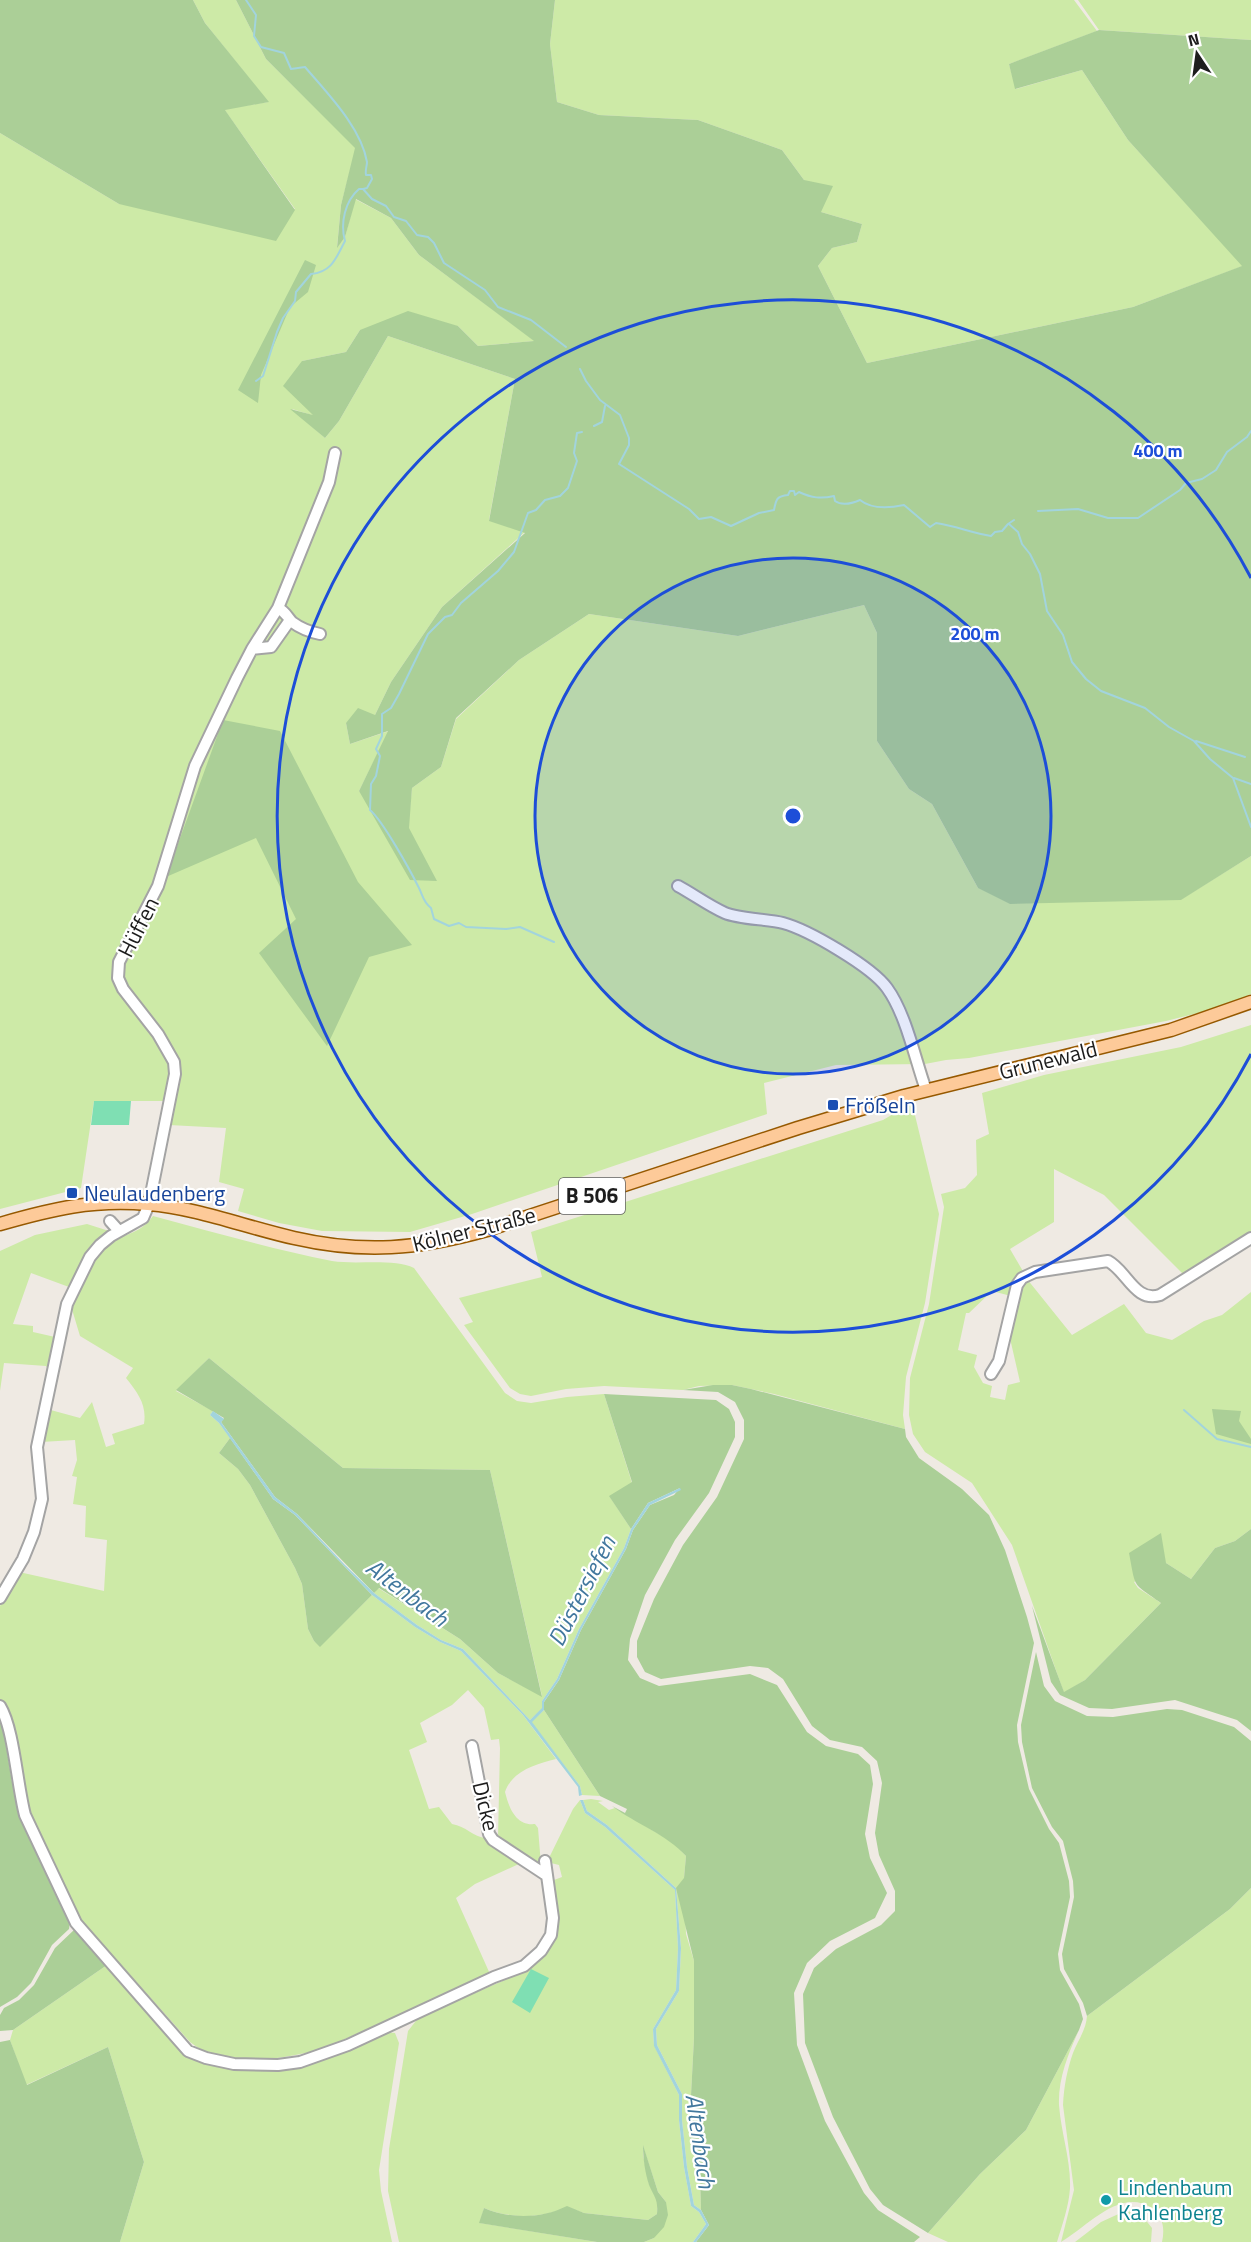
<svg xmlns="http://www.w3.org/2000/svg" width="1251" height="2242" viewBox="0 0 1251 2242" font-family="'Titillium Web',sans-serif">
	<rect width="100%" height="100%" fill="#efeae3"/>
	<!-- grass -->
	<path fill="#cdeaa7" d="M193 0H236L266 59 356 148 341 205 337 247 345 237 355 199 391 218 419 255 535 341 478 346 458 326 360 330 346 352 302 361 315 416 292 409 325 438 339 421 388 336 515 379 489 520 525 532 442 607 391 682 375 715 346 723 350 744 389 731 359 791 436 881 408 828 412 788 441 767 456 719 519 660 589 614 738 636 864 605 877 633V741L909 789 932 804 978 888 1180 900 1251 856V994L1218 1008 1166 1021 969 1058 946 1060 925 1064 836 1065 764 1083 767 1114 472 1214 410 1232 322 1231 279 1223 238 1211 244 1189 219 1182 226 1128 169 1125 170 1071 166 1101H94L81 1188 0 1209V133L119 204 295 209 224 109 268 102 205 23Z
		M555 0H1074L1097 31 1009 64 1016 89 1082 70 1128 140 1243 266 1133 307 867 363 818 266 832 248 857 242 862 224 821 212 804 180 782 150 698 120 599 115 557 102 550 44Z
		M1078 0H1251V40L1099 30Z
		M1251 1025V1233L1183 1274 1104 1195 1054 1169V1222L1010 1249 1024 1273 1011 1296 992 1291 969 1313H966L958 1350 977 1355 974 1367 983 1383 992 1386 990 1397 1005 1400 1008 1385 1020 1382 1009 1334 1019 1291 1027 1279 1072 1335 1124 1304 1146 1333 1172 1340 1204 1321 1222 1315 1251 1292V1529L1235 1541 1215 1548 1191 1579 1166 1563 1134 1582 1138 1588 1161 1603 1085 1680 1064 1693 1012 1545 972 1483 925 1452 913 1434 909 1415 910 1378 929 1304 944 1207 941 1194 965 1188 977 1175 976 1140 989 1134 982 1093 1044 1075 1181 1047Z
		M912 1103 939 1214 925 1303 906 1377 903 1415 905 1429 774 1394 732 1385 699 1386 683 1390 604 1386 566 1389 531 1396 520 1394 510 1388 464 1325 473 1322 459 1298 542 1277 531 1232 883 1120Z
		M153 1216C213 1232 272 1249 332 1261 357 1265 394 1258 414 1268L505 1393 517 1401 531 1403 567 1397 604 1394 632 1483 610 1497 631 1529 624 1548 579 1629 557 1679 542 1701 543 1708 530 1720 463 1649 441 1640 417 1625 374 1593 378 1588 460 1639 498 1673 542 1696 490 1470 343 1468 209 1358 176 1391 213 1411 210 1415 219 1423 230 1438 219 1453 238 1469 250 1485 295 1568 302 1584 308 1629 314 1641 320 1646 372 1595 415 1627 440 1642 461 1651 523 1715 556 1759C536 1764 512 1771 505 1792 509 1808 516 1826 535 1824L538 1828 541 1865 538 1867 523 1853 498 1838 500 1748 499 1739 491 1740 484 1708 468 1690 452 1705 420 1723 427 1742 409 1750 429 1809 439 1807 452 1824C466 1826 473 1837 486 1838L521 1863 475 1884 456 1898 490 1974 325 2048C286 2059 224 2070 190 2042L78 1917 29 1814 5 1706 0 1701V1606L19 1572 104 1591 107 1540 85 1537 86 1506 73 1504 77 1477 72 1476 77 1460 75 1440 41 1442 47 1409 80 1418 92 1402 106 1447 115 1444 112 1434 144 1424C147 1405 138 1393 126 1378L133 1368 80 1336 71 1306C80 1284 92 1258 111 1244 128 1231 139 1235 153 1216Z
		M87 1224 109 1231C91 1248 80 1265 69 1287L31 1273 13 1324 33 1326V1332L55 1337 49 1370 46 1366 4 1363 0 1391V1251L35 1235Z
		M544 1710 600 1796 582 1795 580 1786 531 1722Z
		M591 1799 603 1801 598 1802 609 1810 615 1808 674 1843 686 1856 684 1878 686 1934 694 1961V2038L689 2133 700 2176 701 2210 694 2205 687 2167 682 2120V2094L657 2045 656 2029 679 1991 681 1948 676 1888 607 1825 587 1811 583 1800Z
		M580 1800 585 1813 605 1827 675 1890 678 1948 676 1990 653 2029 654 2045 679 2095V2120L684 2167 691 2206 699 2212 706 2224 693 2242H644L654 2238 666 2202 658 2192 643 2146V2155L649 2184 657 2200V2214L648 2220 584 2213 567 2207C541 2219 510 2219 484 2208L480 2223 597 2242H399L388 2191 389 2149 408 2031 419 2017 514 1976 529 1967 550 1944 551 1886 554 1880 562 1877 559 1865 547 1862 573 1809Z
		M1251 1888V2242H1162C1165 2229 1163 2216 1152 2208 1120 2187 1087 2227 1061 2242L1074 2190 1063 2105C1064 2086 1067 2070 1073 2053 1078 2040 1086 2030 1087 2016L1230 1909Z
		M107 1965 183 2050 197 2060 224 2066 258 2069 385 2032 395 2033 399 2043 379 2170 381 2191 392 2242H120L144 2162 108 2047 26 2085 10 2040 13 2030Z
		M1079 2030C1068 2054 1058 2079 1059 2105 1061 2133 1071 2160 1070 2188 1069 2206 1062 2225 1057 2242H948L928 2233 980 2174 1026 2130Z
		M1125 2211 1140 2213 1152 2228 1151 2242H1075L1101 2222Z"/>
	<!-- forest -->
	<path fill="#abcf97" d="M0 0H193L205 23 269 102 225 110 295 210 276 241 119 204 0 133Z
		M236 0H555L550 44 557 102 599 115 698 120 782 150 804 180 833 186 821 212 862 224 857 242 832 248 818 266 867 363 1133 307 1242 266 1128 140 1082 70 1015 89 1009 64 1099 30 1251 40V856L1181 900 1010 904 978 888 932 804 909 789 877 741V633L864 605 738 636 589 614 519 660 456 718 441 767 412 788 409 828 437 881 410 880 359 791 388 731 350 744 346 723 358 708 375 715 391 682 442 607 525 533 489 521 515 379 388 336 339 421 325 438 290 409 313 415 283 386 302 361 346 352 360 330 408 311 458 326 478 346 534 341 419 255 391 218 356 199 345 237 337 248 341 205 355 148 266 59Z
		M305 260 316 265 308 292 290 307 261 375 258 403 238 390Z
		M223 720 280 731 358 882 412 945 369 957 327 1046 259 953 296 919 256 838 166 877Z
		M209 1358 343 1468 490 1470 542 1697 498 1673 460 1639 379 1588 374 1593 297 1514 275 1497 221 1422 224 1418 176 1390Z
		M713 1385H732L751 1389 905 1429 906 1437 919 1458 962 1489 989 1515 1005 1550 1027 1617 1034 1643 1017 1725 1018 1742 1029 1789 1049 1829 1059 1843 1069 1881 1070 1897 1058 1954 1060 1970 1079 2004 1083 2019 1079 2030 1026 2130 980 2174 928 2233 883 2205 870 2189 833 2117 805 2043 803 1994 814 1968 836 1949 881 1925 895 1911V1891L879 1855 875 1833 882 1783 877 1761 862 1747 830 1740 812 1726 783 1679 768 1668 750 1666 661 1679 645 1672 637 1657V1641L654 1599 683 1545 717 1497 744 1439V1420L735 1402 718 1392 683 1390Z
		M604 1394 716 1400 729 1409 735 1422V1437L709 1493 675 1540 645 1595 630 1639 628 1660 640 1678 659 1686 750 1674 777 1685 807 1732 826 1746 858 1754 870 1765 873 1784 865 1834 870 1858 887 1893 875 1918 830 1941 807 1963 794 1993 797 2045 825 2121 864 2193 878 2210 920 2237 914 2242H696L709 2225 701 2210 700 2176 689 2133 694 2038V1961L676 1888 684 1878 686 1856C666 1834 636 1824 612 1806L625 1813 627 1809 600 1796 544 1710V1702L559 1680 581 1630 626 1549 633 1530 650 1505 674 1495 680 1488 648 1503 631 1529 609 1496 632 1482Z
		M1212 1409 1241 1411 1239 1421 1251 1439V1444L1216 1434Z
		M230 1438 273 1499 295 1515 372 1595 320 1647 314 1641 308 1629 302 1584 295 1568 250 1485 238 1469 219 1453Z
		M1251 1529V1731L1237 1720 1175 1700 1112 1709 1089 1708 1060 1695 1051 1682 1032 1606 1064 1692 1085 1680 1161 1603C1132 1582 1136 1590 1129 1553L1161 1533 1166 1563 1191 1579 1215 1548 1235 1541Z
		M1036 1652 1044 1686 1055 1701 1087 1716 1113 1717 1167 1709 1182 1710 1234 1727 1251 1741V1888L1230 1909 1087 2016 1083 2003 1064 1969 1062 1954 1074 1897 1073 1881 1063 1841 1052 1827 1032 1788 1022 1742 1021 1725Z
		M2 1720 12 1782 21 1816 70 1922 69 1929 52 1945 31 1983 17 1997 0 2007V1722Z
		M75 1929 107 1965 13 2030 0 2031V2015L4 2008 19 2000 34 1985 55 1948Z
		M10 2040 27 2085 108 2047 144 2162 120 2242H0V2042Z
		M643 2145 658 2192 666 2202 668 2215 664 2227 654 2238 644 2242H597L479 2223 484 2208C509 2219 541 2219 567 2206L584 2213 648 2220 657 2214C658 2198 655 2199 649 2185 645 2173 643 2158 643 2145Z"/>
	<!-- pitch -->
	<path fill="#7fdfb3" d="M94 1101H131L129 1125H91Z
		M531 1969 549 1978 530 2013 512 2002Z"/>
	<!-- water -->
	<path fill="#a2d4dd" d="M213 1411 224 1419 221 1422 275 1497 297 1514 345 1565 374 1593 417 1625 441 1640 463 1649 530 1720 542 1708V1701L557 1679 579 1629 624 1548 631 1529 648 1503 680 1488 681 1490 650 1505 633 1530 626 1549 581 1630 559 1680 544 1702V1710L532 1722 580 1786 582 1795 579 1796 578 1787 523 1715 461 1651 440 1642 415 1627 372 1595 295 1515 273 1499 219 1423 210 1415Z
		M580 1800H583L587 1811 607 1825 676 1888 681 1948 679 1991 656 2029 657 2045 682 2094V2120L687 2167 694 2205 701 2210 709 2225 696 2242H693L706 2224 699 2212 691 2206 684 2167 679 2120V2095L654 2046 653 2029 676 1990 678 1948 675 1890 605 1827 585 1813Z"/>
	<g fill="none" stroke-linecap="round" stroke-linejoin="round">
		<!-- stream -->
		<path stroke="#a2d4dd" stroke-width="2" d="M246 0 256 15 254 36 261 47 284 53 291 69 305 67C327 93 361 127 367 162 367 166 365 170 366 175H371L372 179 367 188 363 189 372 199 386 206 394 217 406 221 417 235 428 237 434 243 444 263 485 290 498 307 531 320 566 347
			M580 369 586 381 600 400 620 415 629 438V445L619 464 689 509 699 519 711 517 731 526 759 513 774 510C776 499 777 496 788 495L790 491H794L795 495 799 492C812 498 821 499 834 496L835 501C842 506 853 503 860 500 871 509 890 508 904 505L930 527 936 523C956 526 972 533 991 536L995 532 1002 531 1008 524 1014 520
			M256 381 263 376 277 332 283 318 295 301 296 292 311 274C332 272 336 258 345 241 340 223 345 201 359 189H363
			M594 426 602 422 605 406
			M1038 511 1078 509 1108 518H1138L1180 490 1186 483 1202 479 1216 470 1227 452 1247 437 1251 431
			M1009 524 1018 532 1022 544 1030 554 1040 574 1047 611 1063 635 1072 662 1086 679 1101 691 1145 708 1169 727 1194 741 1210 759 1233 778 1251 827
			M1196 741 1245 757
			M1234 778 1251 784
			M554 942 520 927 506 929 466 927 459 923 449 926 434 919 431 908C423 902 423 896 419 888 410 870 383 821 370 810L371 784 376 776 380 756 376 749 382 736V714L391 708 399 694 428 634 445 617 452 615 461 603 498 571 514 552 528 513 536 510 545 500 560 496 568 488 577 461 574 453 577 433 582 432
			M1184 1410 1217 1439 1251 1447"/>
		<!-- minor casing -->
		<g stroke="#a4a4a4" stroke-width="14">
			<path id="minor" d="M278 608C286 612 287 617 292 622 300 628 310 632 320 634
				M252 649 271 647 290 620
				M678 886C693 894 709 906 725 913 739 919 767 919 783 923 809 930 872 967 887 988 906 1014 915 1059 926 1090
				M110 1221 119 1231
				M991 1374 999 1361 1017 1285 1022 1278 1035 1272 1108 1261C1127 1271 1135 1303 1160 1295L1251 1238
				M0 1598 23 1559 34 1532 42 1499 37 1447 67 1304 90 1257 100 1245 111 1236 143 1218 149 1204 175 1074 174 1062 158 1034 123 989 118 978 119 962 158 886 195 766 237 678 252 649 278 608 329 482 335 453
				M0 1706C14 1729 17 1785 25 1815L76 1923 188 2051 206 2058 234 2064 278 2065 300 2062 348 2045 494 1977 524 1966 541 1951 551 1935 553 1918 545 1861
				M472 1746 489 1834 493 1840 546 1875"/>
		</g>
		<!-- major casing -->
		<g stroke="#965900" stroke-width="15">
			<path id="major" d="M0 1224C52 1209 93 1199 148 1204 198 1208 245 1227 294 1238 364 1254 419 1249 487 1230L798 1128 904 1096 1171 1030 1251 1002"/>
		</g>
		<!-- minor -->
		<use href="#minor" stroke="#fff" stroke-width="10"/>
		<!-- major -->
		<use href="#major" stroke="#fdca99" stroke-width="12"/>
	</g>
	<!-- distance rings -->
	<circle cx="793" cy="816" r="258" fill="#1d4ed8" fill-opacity=".12"/>
	<g fill="none" stroke="#1d4ed8" stroke-width="3">
		<circle cx="793" cy="816" r="258"/>
		<path d="M1251 1054A516 516 0 1 1 1251 578"/>
	</g>
	<!-- markers -->
	<g fill="#1a4fb4" stroke="#fff" stroke-width="2">
		<rect x="827" y="1099" width="12" height="12" rx="3"/>
		<rect x="66" y="1187" width="12" height="12" rx="3"/>
	</g>
	<circle fill="#0f9aa8" stroke="#fff" stroke-width="2" cx="1106" cy="2200" r="6"/>
	<g text-anchor="middle" stroke-width="4.5" stroke-linejoin="round" paint-order="stroke">
		<!-- shield labels -->
		<rect fill="#fff" stroke="#616161" stroke-width="1.5" x="559" y="1178" width="66" height="36" rx="4.5"/>
		<g font-size="21" font-weight="bold" fill="#1d1d1d">
			<text x="592" y="1203">B 506</text>
		</g>
		<!-- street labels -->
		<g font-size="22" fill="#1d1d1d" stroke="#fff">
			<text transform="translate(138 927) rotate(-63)" y="8">Hüffen</text>
			<text transform="translate(1048 1060) rotate(-14)" y="8">Grunewald</text>
			<text transform="translate(474 1229) rotate(-14)" y="8">Kölner Straße</text>
			<text transform="translate(486 1806) rotate(76)" y="8">Dicke</text>
		</g>
		<!-- transit labels -->
		<g font-size="22" fill="#164399" stroke="#fff" text-anchor="start">
			<text x="845" y="1113">Frößeln</text>
			<text x="84" y="1201">Neulaudenberg</text>
		</g>
		<!-- culture labels -->
		<g font-size="22" fill="#0d838f" stroke="#fff" text-anchor="start">
			<text x="1118" y="2195">Lindenbaum<tspan x="1118" dy="25">Kahlenberg</tspan></text>
		</g>
		<!-- water labels -->
		<g font-size="24" font-style="italic" fill="#42789e" stroke="#fff">
			<text transform="translate(582 1591) rotate(-63)" y="8">Düstersiefen</text>
			<text transform="translate(407 1593) rotate(37)" y="8">Altenbach</text>
			<text transform="translate(700 2141) rotate(82)" y="8">Altenbach</text>
		</g>
	</g>
	<circle cx="793" cy="816" r="9" fill="#1d4ed8" stroke="#fff" stroke-width="3"/>
	<g font-size="18" text-anchor="middle" font-weight="bold" fill="#1d4ed8" stroke="#fff" stroke-width="4.5" stroke-linejoin="round" paint-order="stroke">
		<text x="1158" y="457">400 m</text>
		<text x="975" y="640">200 m</text>
	</g>
	<!-- north arrow -->
	<g transform="translate(1197 54) rotate(347)" stroke="#ffffff" stroke-width="4.5" paint-order="stroke">
	<path d="M0-4.5L10 22L0 15L-10 22Z" fill="#1d1d1d"/>
	<text y="-9" font-size="16" font-weight="bold" text-anchor="middle" fill="#1d1d1d">N</text>
	</g>
</svg>
